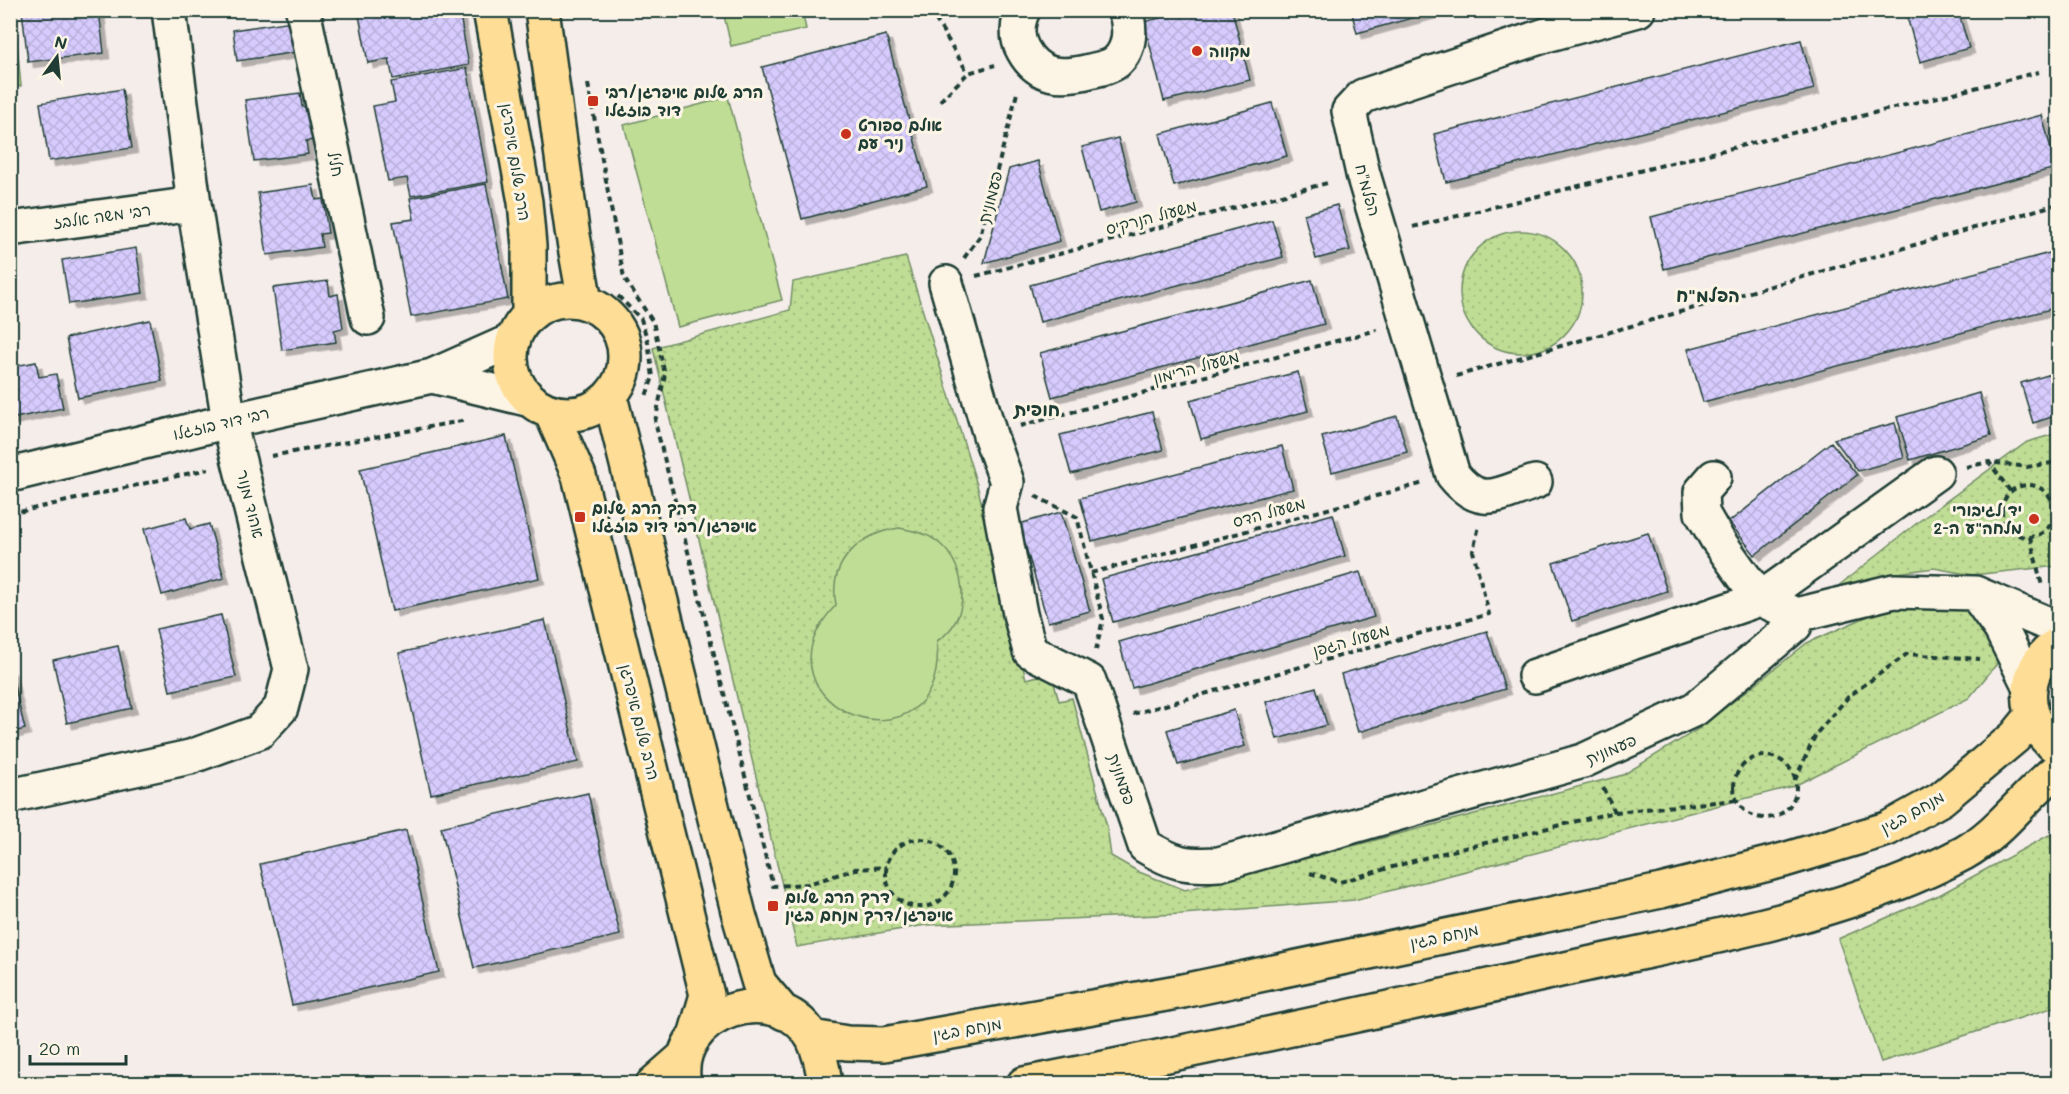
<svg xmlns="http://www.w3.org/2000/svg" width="2069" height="1094" viewBox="0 0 2069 1094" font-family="Mali,'Playpen Sans Hebrew',sans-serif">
	<defs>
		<pattern id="green-dots" width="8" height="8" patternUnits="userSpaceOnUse" patternTransform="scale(1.5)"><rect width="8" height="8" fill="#c0dd95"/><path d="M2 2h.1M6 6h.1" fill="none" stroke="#a5bf81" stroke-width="1.8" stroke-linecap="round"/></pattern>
		<pattern id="building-cross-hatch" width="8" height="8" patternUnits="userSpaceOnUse" patternTransform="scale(1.5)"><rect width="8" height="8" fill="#d7cbfe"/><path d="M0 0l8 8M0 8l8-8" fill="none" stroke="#b8afda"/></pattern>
		<filter id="shadow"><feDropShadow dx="5.5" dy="5.5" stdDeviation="0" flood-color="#0004"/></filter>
	</defs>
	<rect width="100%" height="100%" fill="#f5edea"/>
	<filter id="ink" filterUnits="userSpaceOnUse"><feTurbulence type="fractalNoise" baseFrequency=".0167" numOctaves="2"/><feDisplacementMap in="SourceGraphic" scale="12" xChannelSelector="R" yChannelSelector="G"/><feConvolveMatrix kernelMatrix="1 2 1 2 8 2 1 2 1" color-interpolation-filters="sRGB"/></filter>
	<g filter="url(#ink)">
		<!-- green -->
		<path fill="url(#green-dots)" stroke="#708d64" stroke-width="1.5" d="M14 11 21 86 11 87 10 11Z
			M1460 292a61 61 0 1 1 122 0a61 61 0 1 1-122 0Z
			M906 257 977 485 1026 679 1051 673 1059 701 1072 698 1107 827 1111 856 1139 872 1185 890 1623 775 1700 728 1807 643 1891 606H1980L2000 660 1969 698 1794 786 1354 900 1182 914 926 925 797 947 653 348 790 310 793 282Z
			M2058 433V566L1972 575 1934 568 1890 574 1837 587 1922 519 2027 442Z
			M2049 835H2058V1006L1881 1062 1838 939 1941 894Z"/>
		<!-- pitch -->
		<path fill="#c0dd95" stroke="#708d64" stroke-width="1.5" d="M723 11H802L806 29 731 46Z
			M728 97 782 300 678 327 624 125Z
			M899 528C914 531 928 533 939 543 968 567 972 620 937 641 948 784 739 708 836 605 828 562 859 534 899 528Z"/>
		<!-- building -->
		<path fill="url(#building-cross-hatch)" stroke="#1f3d34" stroke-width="1.5" filter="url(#shadow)" d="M22 10H99L104 53 28 62Z
			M358 10H459L469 65 393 79 389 59 368 63Z
			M1190 10H1232L1250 80 1164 101 1144 22Z
			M1351 10H1434V12L1357 33Z
			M1905 10H1958L1969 48 1920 62Z
			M292 21 297 52 237 61 233 30Z
			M886 35 927 186 802 219 762 67Z
			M1801 40 1814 89 1446 182 1434 134Z
			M467 68 488 182 411 196 407 178 388 181 373 106 395 102 391 82Z
			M122 89 132 148 49 161 40 103Z
			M300 93 302 107 309 106 314 140 306 141 308 154 254 161 245 100Z
			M1272 103 1287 156 1174 186 1160 134Z
			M2042 115 2056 168 1664 269 1651 217Z
			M1118 138 1136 202 1099 212 1082 147Z
			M1038 161 1060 241 984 263 1009 169Z
			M486 184 508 299 411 317 393 222 414 219 410 198Z
			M313 185 316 200 323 199 328 233 320 234 322 247 267 255 258 193Z
			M1337 205 1350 250 1316 259 1304 214Z
			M1272 220 1283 257 1040 322 1030 285Z
			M136 248 143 293 69 304 62 260Z
			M2057 251 2058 307 1703 402 1688 349Z
			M1312 280 1324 324 1052 397 1040 353Z
			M328 281 330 296 338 294 343 328 334 330 336 342 282 350 273 288Z
			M150 320 162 381 78 398 66 338Z
			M36 362 39 377 56 374 63 408 10 419V367Z
			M1298 372 1308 411 1201 439 1190 400Z
			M2058 372V415L2033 423 2021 383Z
			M1979 393 1991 436 1910 460 1897 417Z
			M1152 412 1163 450 1071 474 1060 435Z
			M1397 416 1407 452 1332 472 1322 437Z
			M1895 423 1904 458 1858 471 1834 439Z
			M506 436 539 578 392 611 360 469Z
			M1831 442 1857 475 1755 555 1729 522Z
			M1282 446 1293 489 1092 541 1080 498Z
			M1061 512 1090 611 1048 622 1019 524Z
			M1333 514 1345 556 1113 622 1101 579Z
			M186 518 190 529 209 524 224 578 162 595 144 529Z
			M1648 533 1667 591 1572 621 1553 563Z
			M1360 572 1374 617 1132 688 1119 642Z
			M221 615 236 677 170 691 156 629Z
			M545 620 578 762 431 794 399 653Z
			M1487 631 1505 689 1358 732 1341 674Z
			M118 646 132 708 67 723 53 660Z
			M10 668 25 729 10 733Z
			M1316 687 1327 725 1277 739 1266 702Z
			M1234 710 1245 746 1178 765 1167 730Z
			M588 793 620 935 474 968 441 827Z
			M406 830 439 972 292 1005 260 864Z"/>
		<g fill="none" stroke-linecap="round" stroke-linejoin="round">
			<!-- minor casing -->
			<g stroke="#1f3d34" stroke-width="38">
				<path id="minor" d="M303 10 368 318
					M1023 10C1017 23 1016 38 1023 50 1038 78 1062 78 1090 71 1098 69 1110 67 1116 62 1131 49 1131 27 1125 10
					M10 229 194 204
					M946 283 990 435 1007 482 1000 508 1020 614 1030 651 1089 681 1145 846C1175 864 1185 866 1219 864L1583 761 1695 709 1795 625 1797 615
					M432 376 531 400
					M10 475 229 421 432 376 513 340
					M1714 477 1701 492 1702 513 1717 539 1760 599 1797 615 1894 591 1975 593 2058 628
					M1535 482C1498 494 1481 510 1453 475L1363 174 1349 111 1363 96 1546 35 1638 10
					M1976 594 2001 629 2030 687
					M1535 676 1760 599 1936 473
					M10 796 190 757 259 732 281 708 291 669 229 421 194 204 169 10"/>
			</g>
			<!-- major casing -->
			<g stroke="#1f3d34" stroke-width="38">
				<path id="major" d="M490 10 525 202 529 246V314
					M542 10 572 230 585 302
					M511 357a57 57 0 1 1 114 0a57 57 0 1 1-114 0Z
					M610 396 739 915 759 983 784 1013
					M551 412 579 476 707 995 695 1036
					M2058 644C2019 668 2021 724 2058 748
					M812 1037 847 1043 884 1044 1183 991 1661 891 1784 860 1887 829 1941 799 2015 737 2033 715
					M653 1084 685 1056
					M684 1084C670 1012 779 976 813 1039 820 1053 823 1068 825 1084
					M1024 1084C1208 1048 1391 1008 1574 967 1701 939 1848 915 1964 853 2001 832 2025 795 2058 769"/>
			</g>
			<!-- path -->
			<path stroke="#1f3d34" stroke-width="4" stroke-dasharray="6 4.5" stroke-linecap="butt" d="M930 10 968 73
				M588 84 624 278 653 322 665 374 655 422 773 886 808 884 856 869 887 867
				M940 101 968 73 995 65
				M1413 227 2039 72
				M964 258 980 236 1017 93
				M976 276 1331 182
				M618 296 641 319 648 342 653 377 645 399
				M1456 376 2058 204
				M1020 426 1377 330
				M271 456 467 420
				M1966 467 1989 462
				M2002 511a26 26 0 1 1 52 0a26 26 0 1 1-52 0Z
				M2010 491 1989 462 2027 467 2058 462
				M1035 496 1077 517 1103 619 1096 650
				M10 514 208 469
				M2051 524 2058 528
				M2030 537 2042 586
				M1091 573 1424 483
				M1133 714 1489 614 1473 551 1479 526
				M1734 787a31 31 0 1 1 62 0a31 31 0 1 1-62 0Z
				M1795 780 1816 734 1849 696 1907 654 1980 659
				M1603 788 1615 812
				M886 873a34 34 0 1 1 68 0a34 34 0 1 1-68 0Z
				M1310 873 1340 882 1431 856 1615 812 1736 800"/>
			<!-- minor -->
			<use href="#minor" stroke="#fcf5e5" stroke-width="33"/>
			<!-- major -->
			<use href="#major" stroke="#fedd96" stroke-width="33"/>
		</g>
	</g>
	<!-- markers -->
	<g fill="#c8321e" stroke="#fcf5e5" stroke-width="2">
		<circle cx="1197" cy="51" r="6"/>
		<rect x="587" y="95" width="12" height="12" rx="3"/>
		<circle cx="846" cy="134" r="6"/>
		<rect x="574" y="511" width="12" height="12" rx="3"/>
		<circle cx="2034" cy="519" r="6"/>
		<rect x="767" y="900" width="12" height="12" rx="3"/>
	</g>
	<g text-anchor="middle" stroke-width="6" stroke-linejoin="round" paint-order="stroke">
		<!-- poi labels -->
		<g font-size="16" font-weight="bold" fill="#1f3d34" stroke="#fcf5e5" text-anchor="start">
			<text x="1209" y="57">מקווה</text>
			<text x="605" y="98">הרב שלום איפרגן/רבי<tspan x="605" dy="18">דוד בוזגלו</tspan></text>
			<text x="858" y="131">אולם ספורט<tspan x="858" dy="18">ניר עם</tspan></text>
			<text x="592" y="514">דרך הרב שלום<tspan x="592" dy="18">איפרגן/רבי דוד בוזגלו</tspan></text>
			<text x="2022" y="516" text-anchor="end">יד לגיבורי<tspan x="2022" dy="18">מלחה"ע ה-2</tspan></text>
			<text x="785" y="903">דרך הרב שלום<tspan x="785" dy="18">איפרגן/דרך מנחם בגין</tspan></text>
		</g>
		<!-- street labels -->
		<g font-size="16" fill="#1f3d34" stroke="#fcf5e5">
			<text transform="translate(516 162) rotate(81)" y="6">הרב שלום איפרגן</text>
			<text transform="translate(336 164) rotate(78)" y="6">חליל</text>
			<text transform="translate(1368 190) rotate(74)" y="6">הפלמ"ח</text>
			<text transform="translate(990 197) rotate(-75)" y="6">פעמונית</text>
			<text transform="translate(102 216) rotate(-8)" y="6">רבי משה אלבז</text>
			<text transform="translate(1151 217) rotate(-15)" y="6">משעול הנרקיס</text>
			<text transform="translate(1196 367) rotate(-15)" y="6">משעול הרימון</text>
			<text transform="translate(221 423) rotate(-13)" y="6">רבי דוד בוזגלו</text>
			<text transform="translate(251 504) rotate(76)" y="6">אהוד מנור</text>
			<text transform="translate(1269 512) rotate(-15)" y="6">משעול הדס</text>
			<text transform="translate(1351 640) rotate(-16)" y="6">משעול הגפן</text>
			<text transform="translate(640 722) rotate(76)" y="6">הרב שלום איפרגן</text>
			<text transform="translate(1611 749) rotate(-23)" y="6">פעמונית</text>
			<text transform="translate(1122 779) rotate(71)" y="6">פעמונית</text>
			<text transform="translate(1912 812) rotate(-29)" y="6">מנחם בגין</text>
			<text transform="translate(1444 936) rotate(-12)" y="6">מנחם בגין</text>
			<text transform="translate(967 1029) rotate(-10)" y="6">מנחם בגין</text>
		</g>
		<!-- neighbourhood labels -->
		<g font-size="18" font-weight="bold" fill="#1f3d34" stroke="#fcf5e5">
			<text x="1708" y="302">הפלמ"ח</text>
			<text x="1037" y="416">חופית</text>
		</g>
	</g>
	<!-- margin -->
	<rect width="2069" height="1094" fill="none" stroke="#fcf5e5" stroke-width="36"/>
	<rect x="18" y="18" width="2033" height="1058" fill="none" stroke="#1f3d34" stroke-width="2" filter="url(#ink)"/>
	<!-- north arrow -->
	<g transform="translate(57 57) rotate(15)" stroke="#fcf5e5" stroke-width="4.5" paint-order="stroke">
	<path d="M0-4.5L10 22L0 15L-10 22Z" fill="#1f3d34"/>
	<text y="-9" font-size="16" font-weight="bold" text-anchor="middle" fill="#1f3d34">N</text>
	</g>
	<!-- scale -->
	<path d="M30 1055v9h96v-9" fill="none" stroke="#1f3d34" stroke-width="3"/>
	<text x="39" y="1055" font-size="18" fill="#1f3d34" stroke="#fcf5e5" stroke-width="4.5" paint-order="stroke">20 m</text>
</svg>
